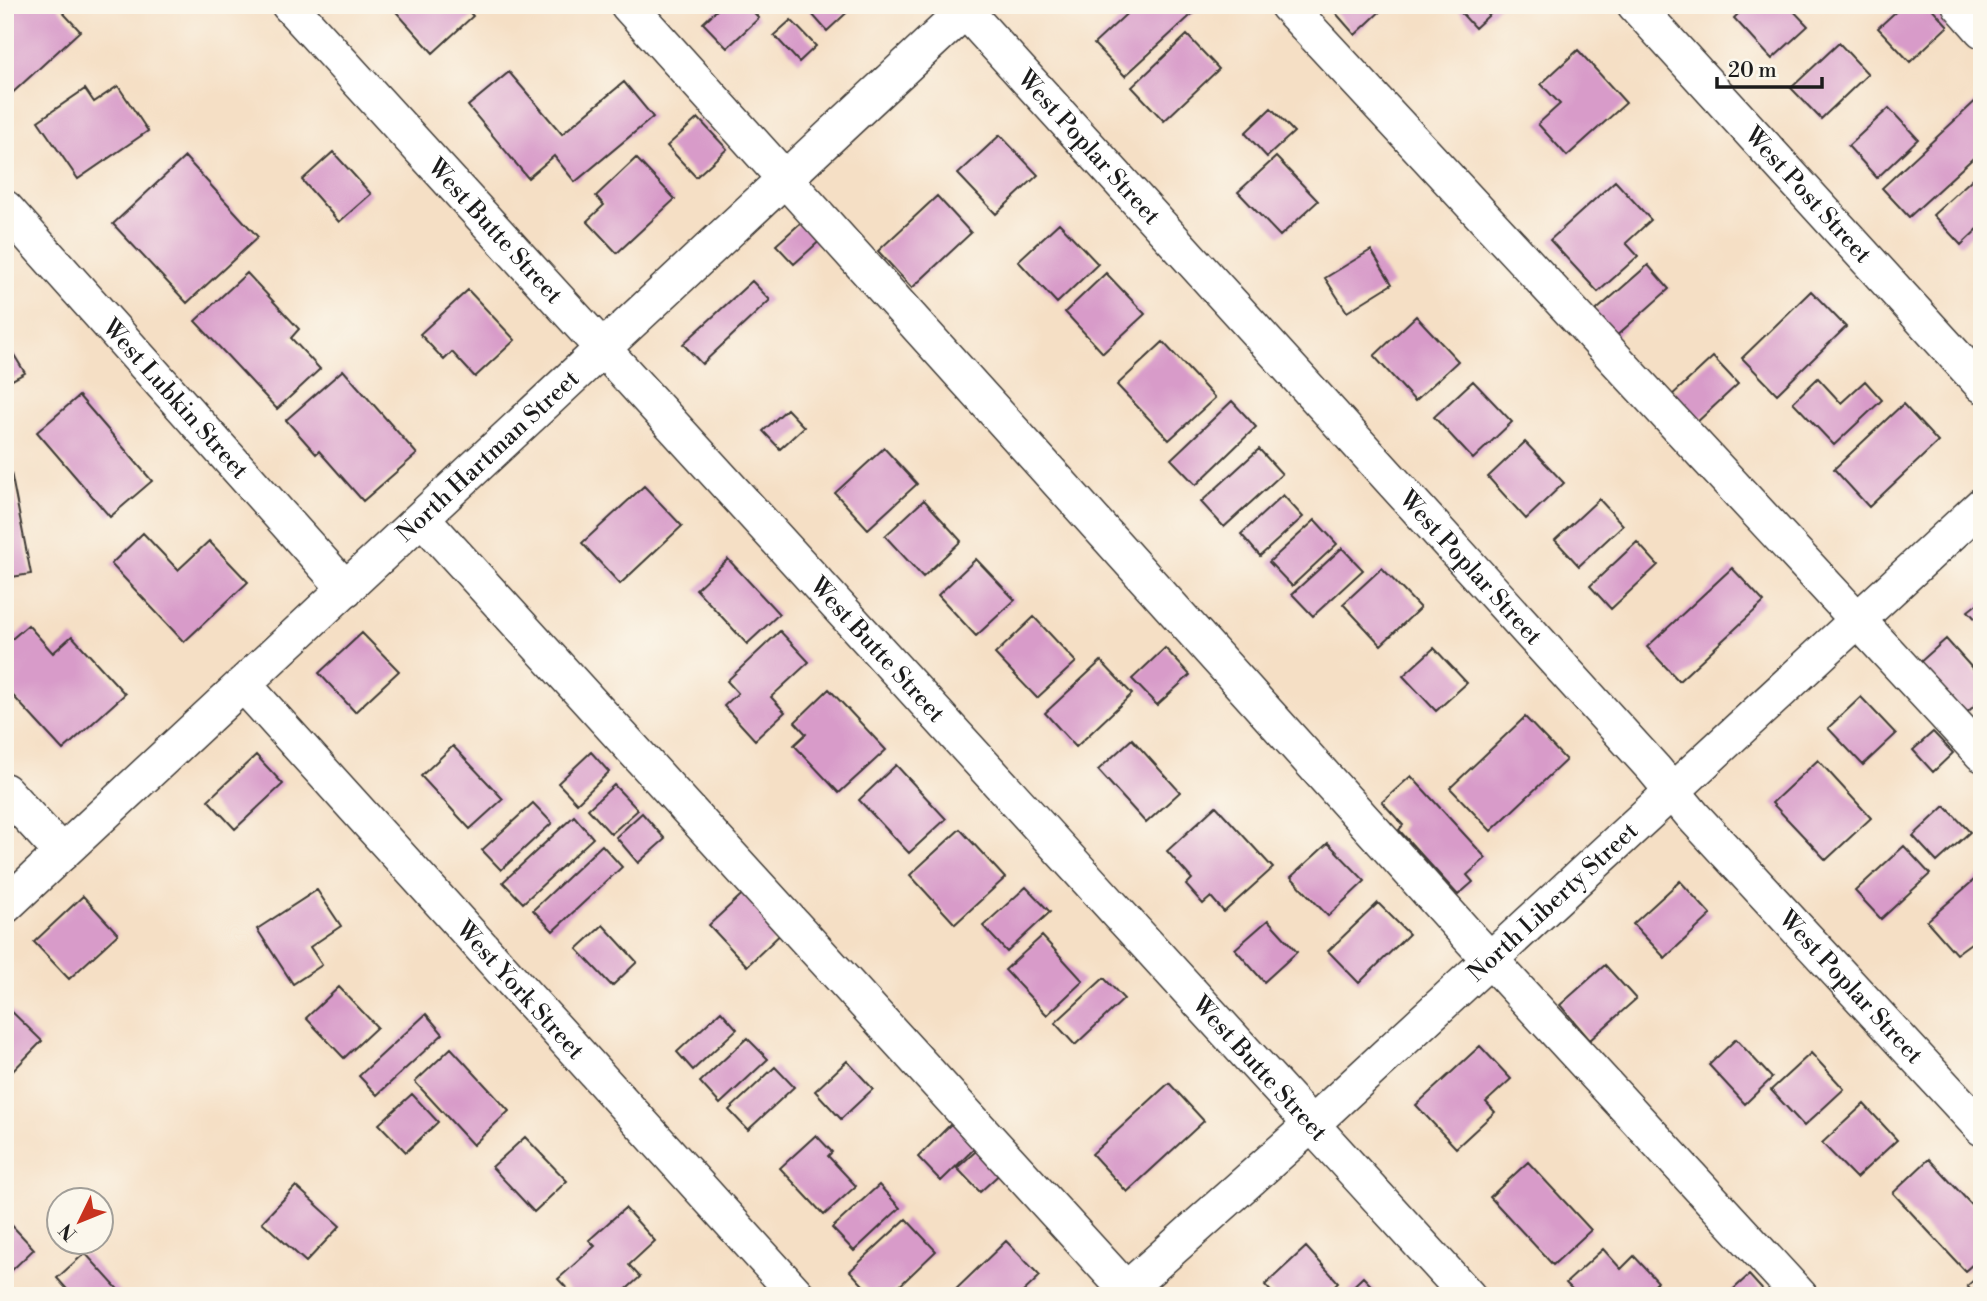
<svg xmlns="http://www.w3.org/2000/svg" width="1987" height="1301" viewBox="0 0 1987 1301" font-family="'Libre Bodoni',serif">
	<rect width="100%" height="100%" fill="#fbf7ec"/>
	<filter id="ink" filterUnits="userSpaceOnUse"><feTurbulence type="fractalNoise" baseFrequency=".0143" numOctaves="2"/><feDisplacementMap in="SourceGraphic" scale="14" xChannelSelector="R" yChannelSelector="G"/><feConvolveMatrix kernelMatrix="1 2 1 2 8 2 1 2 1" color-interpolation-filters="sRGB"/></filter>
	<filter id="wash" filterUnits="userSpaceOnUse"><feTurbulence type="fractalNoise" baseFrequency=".00686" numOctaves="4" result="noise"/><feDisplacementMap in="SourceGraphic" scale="28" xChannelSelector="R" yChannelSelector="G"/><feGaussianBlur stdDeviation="1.57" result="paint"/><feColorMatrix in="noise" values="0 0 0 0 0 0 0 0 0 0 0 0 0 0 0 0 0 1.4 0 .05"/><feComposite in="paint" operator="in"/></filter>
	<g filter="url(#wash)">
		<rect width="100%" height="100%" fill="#f5dfc5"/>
		<g id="blocks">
			<!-- building -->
			<path fill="#d89bc9" d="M5 5H56L80 31 9 96 5 92Z
				M390 5H463L473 16 433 53Z
				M722 5H747L759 18 727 48 703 23Z
				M804 5H855L827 31Z
				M1136 5H1202L1125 76 1094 44Z
				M1340 5H1383L1385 7 1355 35 1334 11Z
				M1454 5H1500L1475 28Z
				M1747 5H1788L1808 26 1772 59 1734 18Z
				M1903 5H1929L1948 26 1910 62 1878 28Z
				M791 20 816 46 799 62 774 35Z
				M1187 35 1219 69 1164 121 1132 87Z
				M1839 43 1868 74 1821 119 1791 88Z
				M1578 50 1626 103 1567 156 1538 124 1560 104 1541 84Z
				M509 72 562 134 624 82 653 117 575 182 554 156 528 178 468 106Z
				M118 86 148 131 78 179 38 121 85 89 94 102Z
				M1982 95V150L1909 217 1882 188Z
				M1271 108 1294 132 1267 157 1245 133Z
				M1889 108 1918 139 1877 178 1848 146Z
				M698 118 727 149 696 177 667 146Z
				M1000 135 1038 175 996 214 958 174Z
				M333 152 371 194 339 222 302 180Z
				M185 157 258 237 187 303 113 224Z
				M1276 157 1318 201 1280 236 1238 192Z
				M636 158 675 199 617 253 587 221 604 205 596 196Z
				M1982 170V225L1961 245 1933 215Z
				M1615 181 1651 220 1626 243 1638 256 1598 292 1550 240Z
				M937 196 971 233 912 288 878 251Z
				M806 218 824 237 794 264 776 245Z
				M1059 223 1098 264 1057 303 1018 261Z
				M1371 250 1392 284 1347 312 1325 278Z
				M1648 265 1669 289 1614 338 1592 314Z
				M247 273 299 329 291 338 320 369 277 409 195 321Z
				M1106 273 1145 314 1103 353 1065 312Z
				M752 281 770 300 702 364 683 344Z
				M468 290 515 340 475 377 452 352 444 360 420 334Z
				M1811 291 1846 327 1777 394 1742 358Z
				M1416 316 1458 361 1415 401 1374 356Z
				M5 340 25 373 5 384Z
				M1163 342 1215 398 1169 440 1117 385Z
				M1713 357 1738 384 1695 424 1670 397Z
				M343 370 417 454 363 501 319 451 316 454 286 420Z
				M1818 378 1841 403 1865 381 1882 400 1834 445 1793 402Z
				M1473 381 1512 422 1473 459 1434 417Z
				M79 396 152 481 110 517 37 432Z
				M1232 401 1256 427 1196 485 1171 459Z
				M1903 404 1938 442 1869 507 1834 469Z
				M787 409 804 427 780 449 763 431Z
				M5 442 31 574 5 578Z
				M1525 442 1564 483 1526 519 1488 477Z
				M884 448 917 484 868 529 835 493Z
				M1259 449 1282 474 1224 527 1201 502Z
				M644 486 682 526 620 584 582 543Z
				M1283 495 1303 517 1260 556 1241 534Z
				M1599 499 1623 525 1579 566 1555 540Z
				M924 500 961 541 923 577 885 536Z
				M1315 520 1337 544 1292 586 1269 562Z
				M143 533 178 570 209 541 248 582 184 642 111 564Z
				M1637 542 1658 565 1611 609 1590 586Z
				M1342 548 1363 570 1313 616 1292 594Z
				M728 559 779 614 747 644 696 589Z
				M976 559 1015 600 976 636 938 595Z
				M1382 568 1420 608 1381 645 1343 604Z
				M1732 568 1764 602 1679 681 1647 647Z
				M1982 600V626L1968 611Z
				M1034 617 1076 662 1037 698 995 654Z
				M28 625 53 653 72 636 125 694 63 750 5 687V645Z
				M780 631 809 662 771 697 785 712 755 740 724 706 738 693 727 681Z
				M362 633 399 671 355 712 319 673Z
				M1946 639 1982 679V699L1964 715 1918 664Z
				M1165 648 1190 675 1157 705 1132 679Z
				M1434 648 1467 683 1436 711 1403 676Z
				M1101 661 1132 694 1076 747 1045 713Z
				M829 689 886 750 839 793 794 745 806 734 795 722Z
				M1861 697 1896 734 1863 765 1828 728Z
				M1525 717 1566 760 1491 831 1450 788Z
				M1933 732 1953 753 1933 772 1913 750Z
				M1132 739 1180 792 1146 823 1098 770Z
				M453 746 503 799 470 829 421 776Z
				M591 752 609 772 577 803 558 783Z
				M256 755 283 784 235 829 208 800Z
				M1818 760 1871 818 1826 860 1772 803Z
				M896 765 946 819 909 853 859 800Z
				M1411 776 1486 858 1467 875 1473 882 1458 895 1399 830 1403 825 1382 802Z
				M614 785 638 810 611 834 588 809Z
				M533 803 552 823 501 870 482 850Z
				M1216 806 1273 868 1224 912 1211 897 1203 904 1186 885 1192 879 1167 851Z
				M1945 806 1970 832 1937 862 1913 836Z
				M642 813 665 839 638 863 616 837Z
				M574 816 593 838 523 903 503 882Z
				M960 829 1005 878 955 924 910 875Z
				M1328 843 1365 881 1328 916 1291 877Z
				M602 845 622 867 553 931 533 910Z
				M1904 846 1930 874 1881 919 1855 891Z
				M1982 873V935L1956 954 1927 921Z
				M1680 881 1711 915 1665 958 1633 924Z
				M751 886 789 926 747 966 709 925Z
				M1026 887 1050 912 1007 952 983 926Z
				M317 890 341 926 310 947 322 965 293 984 257 929Z
				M83 896 118 934 69 979 34 942Z
				M1378 903 1409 934 1359 983 1328 951Z
				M1268 920 1297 952 1264 982 1235 949Z
				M603 925 637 962 612 986 577 949Z
				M1042 936 1083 981 1047 1015 1005 970Z
				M1605 965 1636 999 1590 1040 1560 1005Z
				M1104 978 1124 999 1075 1045 1055 1023Z
				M339 987 377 1027 344 1058 306 1018Z
				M5 1005 42 1041 5 1079Z
				M721 1011 737 1029 693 1070 677 1052Z
				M426 1014 443 1034 377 1095 359 1076Z
				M747 1038 768 1059 720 1104 700 1082Z
				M1736 1039 1772 1078 1745 1104 1709 1065Z
				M1480 1046 1511 1079 1486 1102 1495 1112 1456 1148 1416 1105Z
				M451 1048 509 1111 473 1145 415 1082Z
				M1811 1053 1844 1089 1804 1126 1771 1090Z
				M847 1061 873 1089 841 1119 815 1091Z
				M775 1067 794 1087 748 1130 729 1110Z
				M1169 1083 1204 1121 1127 1192 1092 1154Z
				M412 1094 438 1122 406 1152 379 1124Z
				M1864 1104 1897 1140 1856 1178 1822 1143Z
				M954 1121 978 1145 941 1181 918 1157Z
				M816 1135 832 1152 828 1156 856 1186 824 1215 780 1168Z
				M525 1137 567 1181 534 1212 492 1167Z
				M984 1144 1006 1168 980 1192 957 1168Z
				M1929 1159 1982 1216V1256L1965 1271 1893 1193Z
				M1528 1162 1591 1230 1553 1265 1490 1197Z
				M879 1185 900 1208 854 1251 832 1228Z
				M296 1186 340 1226 306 1262 262 1222Z
				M625 1208 655 1241 629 1265 640 1277 619 1296H574L558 1279 595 1246 589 1240Z
				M5 1218 34 1249 5 1277Z
				M906 1219 936 1251 889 1296H873L850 1271Z
				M1006 1241 1040 1276 1019 1296H949Z
				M1306 1247 1338 1282 1324 1296H1275L1265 1285Z
				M1603 1249 1621 1269 1634 1256 1658 1282 1643 1296H1579L1566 1283Z
				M85 1253 124 1296H73L57 1278Z
				M1982 1273V1296H1976L1967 1286Z
				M1749 1275 1768 1296H1726Z
				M1363 1277 1381 1296H1343Z"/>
		</g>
	</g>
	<g filter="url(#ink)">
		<use href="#blocks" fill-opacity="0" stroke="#3d3935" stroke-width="2"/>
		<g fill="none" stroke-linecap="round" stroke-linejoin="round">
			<!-- minor casing -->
			<g stroke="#3d3935" stroke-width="38">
				<g id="minor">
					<path id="s1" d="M289 5 1468 1296"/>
					<path d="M628 5 1472 940 1800 1296"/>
					<path id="s2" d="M960 5 1654 769 1693 816 1982 1128"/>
					<path d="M1287 5 1982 754"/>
					<path id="s3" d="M1635 5 1982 385"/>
					<path d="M1960 5 1982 30"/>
					<path id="s4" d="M5 208 346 589"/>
					<path d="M422 518 1132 1296"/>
					<path id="s5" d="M243 684 798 1296"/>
					<path d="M5 791 62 853"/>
					<path id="s6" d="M5 906 971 5"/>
					<path id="s7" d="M1119 1296 1312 1124 1982 505"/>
				</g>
			</g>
			<!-- minor -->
			<use href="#minor" stroke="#fff" stroke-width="35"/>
		</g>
	</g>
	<g text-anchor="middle" stroke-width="5" stroke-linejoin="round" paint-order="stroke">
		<!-- street labels -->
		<g font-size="24" fill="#1c1c1c" stroke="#fbf7ec">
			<text dy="8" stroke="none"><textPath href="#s2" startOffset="192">West Poplar Street</textPath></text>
			<text dy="8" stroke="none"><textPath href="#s3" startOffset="257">West Post Street</textPath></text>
			<text dy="8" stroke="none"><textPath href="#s1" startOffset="306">West Butte Street</textPath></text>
			<text dy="8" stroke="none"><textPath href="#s4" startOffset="256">West Lubkin Street</textPath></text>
			<text dy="8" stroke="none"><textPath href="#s6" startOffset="660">North Hartman Street</textPath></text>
			<text dy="8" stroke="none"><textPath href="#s2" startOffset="760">West Poplar Street</textPath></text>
			<text dy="8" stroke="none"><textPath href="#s1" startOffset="873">West Butte Street</textPath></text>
			<text dy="8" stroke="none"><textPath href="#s7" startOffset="586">North Liberty Street</textPath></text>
			<text dy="8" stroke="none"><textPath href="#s2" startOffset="1326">West Poplar Street</textPath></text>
			<text dy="8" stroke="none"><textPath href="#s5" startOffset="413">West York Street</textPath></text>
			<text dy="8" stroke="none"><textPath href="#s1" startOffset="1440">West Butte Street</textPath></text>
		</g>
	</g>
	<!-- margin -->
	<rect width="1987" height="1301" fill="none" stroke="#fbf7ec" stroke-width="28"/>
	<!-- north arrow -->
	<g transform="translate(80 1221) rotate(227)"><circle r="33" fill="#fbf7ec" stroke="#a29f99" stroke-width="2"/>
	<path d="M0-5L12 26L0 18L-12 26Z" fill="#c8321e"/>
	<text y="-10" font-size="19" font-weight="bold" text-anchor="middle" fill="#1c1c1c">N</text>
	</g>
	<!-- scale -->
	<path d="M1717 77v10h105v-10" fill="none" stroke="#1c1c1c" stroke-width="3.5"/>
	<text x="1728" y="77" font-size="21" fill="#1c1c1c" stroke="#fbf7ec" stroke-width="5" paint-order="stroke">20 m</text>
</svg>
